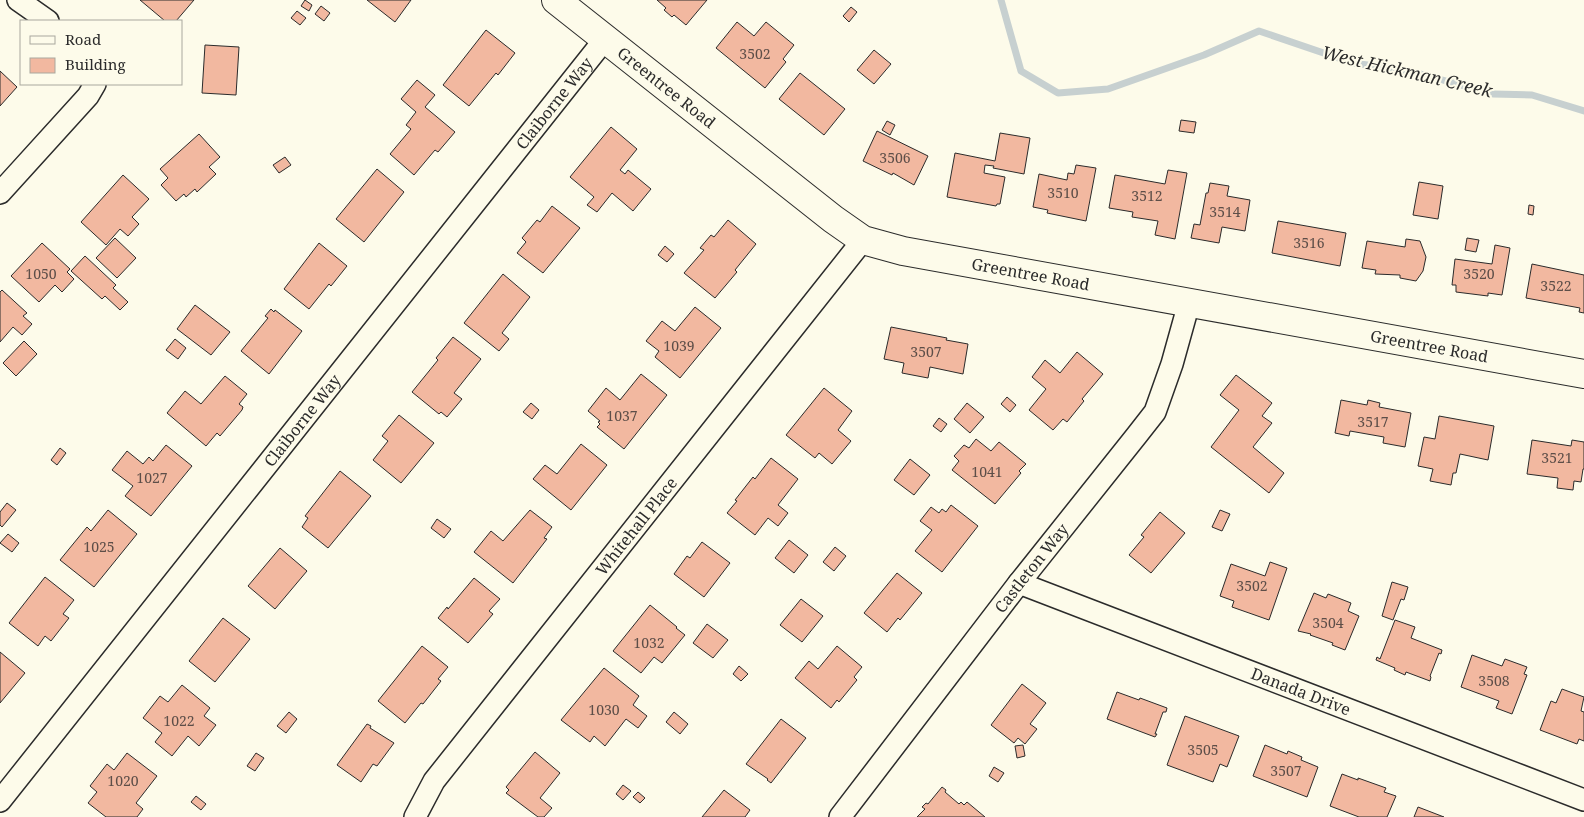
<svg xmlns="http://www.w3.org/2000/svg" width="1584" height="817" viewBox="0 0 1584 817" font-family="'Noto Serif',serif">
	<rect width="100%" height="100%" fill="#fdfbea"/>
	<g fill="none" stroke-linecap="round" stroke-linejoin="round">
		<!-- stream -->
		<path stroke="#c7d0d0" stroke-width="7" d="M1001 0 1021 71 1058 93 1108 89 1204 55 1259 31 1353 63 1410 71 1493 94 1532 95 1584 111"/>
	</g>
	<!-- building -->
	<path fill="#f2b8a0" stroke="#2b2b2b" d="M140 0H194L176 21H165Z
		M305 0 312 5 309 11 301 6Z
		M367 0H411L395 22Z
		M657 0H707L686 25 674 15 672 17 664 10 666 8Z
		M321 6 330 13 324 21 315 14Z
		M851 7 857 12 849 22 843 16Z
		M297 11 306 18 300 25 291 18Z
		M737 22 754 36 766 22 794 45 783 59 786 62 765 88 716 48Z
		M486 30 515 53 498 75 496 73 469 106 443 85Z
		M205 45 239 47 236 95 202 93Z
		M874 50 891 64 874 84 857 70Z
		M0 71 17 87 0 106Z
		M800 73 845 109 824 135 779 99Z
		M417 80 435 95 425 107 455 132 438 152 435 150 414 175 390 154 411 129 406 125 416 112 401 99Z
		M1181 120 1196 122 1194 133 1179 131Z
		M887 121 895 125 890 135 882 130Z
		M611 127 637 149 620 170 625 174 628 170 651 189 633 211 612 193 597 212 587 205 594 197 570 177Z
		M877 131 928 156 914 185 893 173 892 175 863 161Z
		M1000 133 1030 138 1024 174 993 168 994 166 985 165 984 173 1005 177 1000 204H997L996 206 947 197 955 153 995 161Z
		M199 134 220 157 209 167 216 174 197 192 195 189 186 197 184 194 176 201 161 185 168 178 160 169Z
		M285 157 291 165 279 173 273 165Z
		M1076 165 1096 168 1086 221 1047 213 1048 210 1033 207 1039 174 1067 180 1068 173 1074 174Z
		M377 169 404 192 364 242 336 219Z
		M1168 170 1187 173 1175 239 1155 235 1158 221 1132 217 1133 212 1109 208 1115 175 1165 184Z
		M123 175 149 199 132 217 139 224 128 236 120 229 106 245 81 222Z
		M1419 182 1443 186 1438 219 1413 215Z
		M1210 183 1229 186 1227 196 1250 200 1245 231 1222 227 1219 243 1191 238 1194 224 1200 225 1206 193H1208Z
		M1529 205 1534 206 1533 215 1528 214Z
		M552 206 580 228 543 273 517 253 526 242 522 238 537 220 540 222Z
		M728 220 756 244 735 270 737 272 715 298 684 273 704 250 700 248 711 235 714 237Z
		M1278 221 1346 233 1340 266 1272 253Z
		M115 238 136 258 117 278 96 258Z
		M1467 238 1479 240 1476 252 1465 250Z
		M1406 239 1420 241 1426 257 1423 271 1416 281 1400 278V275L1375 274 1376 270 1362 268 1367 241 1405 247Z
		M42 243 70 269 67 272 74 279 62 292 55 285 39 302 11 276Z
		M319 243 347 266 331 286 329 284 309 309 284 289Z
		M1495 245 1510 248 1502 295 1488 293V296L1456 292V285H1452L1455 259 1492 264Z
		M665 246 674 254 667 262 658 255Z
		M85 256 116 285 113 288 128 302 120 310 105 296 102 299 71 271Z
		M1532 264 1584 275V313L1579 312 1580 308 1526 298Z
		M503 274 530 297 502 333 509 339 499 351 464 323Z
		M2 290 27 313 23 316 32 324 22 335 13 327 0 342V292Z
		M195 305 230 332 211 355 177 329Z
		M695 307 721 328 680 378 655 357 659 351 646 341 662 321 675 331Z
		M271 309 274 312 275 310 302 331 269 374 241 351 268 318 265 316Z
		M891 327 947 338 946 340 968 344 963 374 930 367 928 378 902 373 904 363 884 359Z
		M453 337 481 359 454 393 462 399 447 417 441 412 439 414 412 392 438 360 436 358Z
		M175 339 186 348 178 359 166 350Z
		M24 341 37 354 16 376 3 363Z
		M1077 352 1103 374 1082 399 1084 401 1067 422 1063 419 1053 430 1029 410 1046 389 1032 377 1045 360 1060 373Z
		M641 374 667 395 624 449 597 427 600 424 598 422 600 421 588 411 606 388 620 400Z
		M1236 375 1272 403 1262 416 1272 423 1253 447 1284 473 1269 493 1211 447 1239 410 1220 395Z
		M225 376 247 394 239 404 243 407 242 410 220 436 217 433 206 446 167 413 185 391 201 404Z
		M824 388 852 411 838 430 851 441 832 464 819 453 815 458 786 435Z
		M1007 397 1016 405 1010 412 1001 404Z
		M1341 400 1367 405 1368 400 1380 403 1379 407 1411 413 1405 447 1383 443 1384 437 1350 431 1349 436 1335 433Z
		M531 403 539 410 532 419 523 412Z
		M967 403 984 417 970 433 954 419Z
		M399 415 434 443 401 483 373 460 388 441 382 436Z
		M1439 416 1494 426 1488 460 1460 454 1456 473H1453L1451 485 1430 481 1433 469 1418 466 1424 437 1435 439Z
		M939 418 947 424 941 432 933 426Z
		M976 439 991 451 999 442 1026 464 1019 471 1021 473 995 504 952 470 959 461 954 456 964 445 969 448Z
		M1532 440 1571 446 1572 440 1584 442V469H1583L1581 482 1574 481 1573 490 1557 488 1558 478 1527 474Z
		M581 444 607 465 571 510 533 479 545 465 557 474Z
		M166 445 192 466 151 516 125 496 133 486 112 470 127 451 143 464 149 457 153 461Z
		M60 448 66 453 57 465 51 460Z
		M771 458 798 479 778 505 788 513 778 526 768 518 755 535 727 513 737 501 735 500 753 477 755 479Z
		M910 459 930 475 914 495 894 480Z
		M340 471 371 496 328 548 302 527 308 518 305 516Z
		M7 503 16 510 2 527 0 525V512Z
		M951 505 978 526 942 572 915 551 932 530 920 521 931 507 939 513 942 509 946 512Z
		M108 510 137 534 94 587 60 560 87 527 91 531Z
		M530 510 552 527 544 538 547 539 513 583 474 552 491 531 503 541Z
		M1220 510 1230 514 1222 531 1212 527Z
		M1160 512 1185 533 1151 573 1129 555 1144 537 1141 535Z
		M437 519 451 529 444 538 431 528Z
		M8 534 19 543 12 552 0 543Z
		M789 540 808 555 794 573 775 558Z
		M702 542 730 563 704 597 674 574 687 556 690 558Z
		M835 547 846 556 834 571 823 562Z
		M280 548 307 571 275 609 248 586Z
		M1270 562 1287 568 1269 620 1232 607 1234 601 1220 596 1231 564 1265 576Z
		M897 573 922 593 900 620 898 618 887 632 864 613Z
		M45 577 74 600 63 614 69 618 51 641 45 636 38 646 9 623Z
		M474 578 500 599 489 611 493 614 468 643 438 618 447 607 448 609Z
		M1392 582 1408 587 1404 600 1401 599 1393 620 1382 616Z
		M1314 593 1326 598 1328 594 1351 603 1348 611 1359 616 1345 650 1332 645 1333 643 1310 635 1311 634 1298 631Z
		M801 599 823 616 802 642 780 625Z
		M650 605 677 627 676 628 685 635 662 663 654 657 641 673 613 651Z
		M223 618 250 639 215 682 189 661Z
		M1395 620 1415 627 1411 638 1442 650 1441 654 1439 653 1430 676 1431 677 1430 681 1406 672 1405 675 1394 670 1395 668 1376 660 1377 657 1380 659Z
		M707 624 728 640 713 658 693 643Z
		M422 646 448 667 438 679 441 681 423 704 421 703 405 723 378 701Z
		M837 646 862 667 854 677 857 680 839 702 837 700 831 708 795 678 809 661 818 669Z
		M0 652 25 673 0 703Z
		M1472 655 1502 666 1505 659 1527 667 1524 674 1527 675 1512 714 1496 708 1499 701 1461 687Z
		M739 666 748 674 741 681 733 674Z
		M604 668 639 696 633 705 647 716 638 728 626 719 605 746 594 736 590 742 561 720Z
		M1022 684 1046 703 1030 724 1037 729 1025 744 1018 738 1014 743 991 725Z
		M182 685 210 708 204 716 216 725 199 746 188 736 172 756 155 742 162 733 143 718 160 696 168 702Z
		M1562 689 1584 697 1581 711 1584 712V741L1579 739 1577 744 1540 730 1551 701 1556 703Z
		M1117 692 1139 700 1140 698 1167 708 1166 712H1163L1155 734H1157L1155 737 1107 719Z
		M289 712 297 719 286 733 277 726Z
		M674 712 688 724 680 734 666 722Z
		M1185 716 1239 736 1227 767 1220 764 1213 782 1167 765Z
		M781 719 806 738 771 783 767 780 768 779 746 764Z
		M367 724 371 726 370 728 394 743 377 766 373 764 361 782 337 765Z
		M1023 745 1025 756 1017 758 1015 746Z
		M1265 745 1287 754 1288 751 1302 757 1301 760 1318 767 1307 797 1253 776Z
		M535 752 560 773 540 798 552 808 544 817H538L506 793 509 790 506 787Z
		M127 753 157 776 136 803 143 809 137 817H106L88 803 97 792 90 786 107 764 114 770Z
		M256 753 264 758 255 771 247 766Z
		M994 767 1004 773 998 782 989 776Z
		M1342 774 1358 780V778L1386 788 1384 792 1396 796 1387 817H1359L1330 806Z
		M623 785 631 791 623 800 616 794Z
		M942 787 946 790 945 792 959 804 961 802 964 805 967 802 985 817H917L925 809 922 807 926 803 928 804Z
		M724 790 750 810 745 817H702Z
		M638 792 645 798 640 803 633 797Z
		M196 796 206 804 201 810 191 802Z
		M1418 807 1444 817H1414Z"/>
	<g fill="none" stroke-linecap="round" stroke-linejoin="round">
		<!-- street casing -->
		<g stroke="#2b2b2b" stroke-width="24">
			<g id="street">
				<path d="M18 0 48 21"/>
				<path d="M0 193 88 96 95 84"/>
				<path id="s1" d="M1019 583 1584 800"/>
				<path id="s2" d="M0 801 605 39"/>
				<path id="s3" d="M415 817 434 781 863 240"/>
				<path id="s4" d="M840 817 1019 583 1137 435 1155 412 1172 364 1189 303"/>
			</g>
		</g>
		<!-- secondary casing -->
		<g stroke="#2b2b2b" stroke-width="30">
			<g id="secondary">
				<path id="s5" d="M556 0 833 219 863 240 903 251 1584 374"/>
			</g>
		</g>
		<!-- street -->
		<use href="#street" stroke="#fdfbea" stroke-width="21"/>
		<!-- secondary -->
		<use href="#secondary" stroke="#fdfbea" stroke-width="28"/>
	</g>
	<g text-anchor="middle" stroke-width="4" stroke-linejoin="round" paint-order="stroke">
		<!-- number labels -->
		<g font-size="14" fill="#5d4e48">
			<text x="755" y="59">3502</text>
			<text x="895" y="163">3506</text>
			<text x="1063" y="198">3510</text>
			<text x="1147" y="201">3512</text>
			<text x="1225" y="217">3514</text>
			<text x="1309" y="248">3516</text>
			<text x="41" y="279">1050</text>
			<text x="1479" y="279">3520</text>
			<text x="1556" y="291">3522</text>
			<text x="679" y="351">1039</text>
			<text x="926" y="357">3507</text>
			<text x="622" y="421">1037</text>
			<text x="1373" y="427">3517</text>
			<text x="1557" y="463">3521</text>
			<text x="987" y="477">1041</text>
			<text x="152" y="483">1027</text>
			<text x="99" y="552">1025</text>
			<text x="1252" y="591">3502</text>
			<text x="1328" y="628">3504</text>
			<text x="649" y="648">1032</text>
			<text x="1494" y="686">3508</text>
			<text x="604" y="715">1030</text>
			<text x="179" y="726">1022</text>
			<text x="1203" y="755">3505</text>
			<text x="1286" y="776">3507</text>
			<text x="123" y="786">1020</text>
		</g>
		<!-- street labels -->
		<g font-size="16" fill="#2b2b2b" stroke="#fdfbea">
			<text dy="6" stroke="none"><textPath href="#s5" startOffset="141">Greentree Road</textPath></text>
			<text dy="6" stroke="none"><textPath href="#s2" startOffset="891">Claiborne Way</textPath></text>
			<text dy="6" stroke="none"><textPath href="#s5" startOffset="561">Greentree Road</textPath></text>
			<text dy="6" stroke="none"><textPath href="#s5" startOffset="966">Greentree Road</textPath></text>
			<text dy="6" stroke="none"><textPath href="#s2" startOffset="486">Claiborne Way</textPath></text>
			<text dy="6" stroke="none"><textPath href="#s3" startOffset="366">Whitehall Place</textPath></text>
			<text dy="6" stroke="none"><textPath href="#s4" startOffset="314">Castleton Way</textPath></text>
			<text dy="6" stroke="none"><textPath href="#s1" startOffset="302">Danada Drive</textPath></text>
		</g>
		<!-- water labels -->
		<g font-size="18" font-style="italic" fill="#2b2b2b" stroke="#fdfbea">
			<text transform="translate(1407 72) rotate(13)" y="6">West Hickman Creek</text>
		</g>
	</g>
	<!-- legend -->
	<rect x="20" y="20" width="162" height="65" fill="#fdfbea" stroke="#a9a89e"/>
	<rect x="30" y="36" width="25" height="8" fill="#fdfbea" stroke="#a9a89e"/>
	<text x="65" y="45" font-size="15" fill="#2b2b2b">Road</text>
	<rect x="30" y="58" width="25" height="15" fill="#f2b8a0" stroke="#a9a89e"/>
	<text x="65" y="70" font-size="15" fill="#2b2b2b">Building</text>
</svg>
